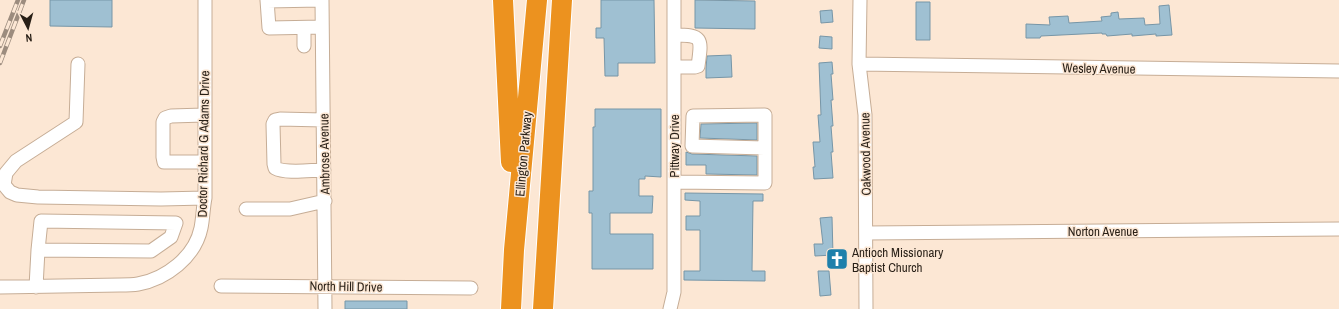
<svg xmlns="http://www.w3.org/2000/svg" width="1339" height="309" viewBox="0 0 1339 309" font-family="'Archivo Narrow',sans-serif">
	<rect width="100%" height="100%" fill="#fce7d4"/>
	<!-- building -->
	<path fill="#9fc0d2" stroke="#7796a7" d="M50 0H112V27L50 26Z
		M601 0H654L655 63H618V76H605L604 38H596V28H601Z
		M695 0 755 1V29L695 28Z
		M916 2H930V40H916Z
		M1169 5 1172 35 1156 36V34L1132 36V34L1107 36 1106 34H1102V33L1041 36 1040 38H1026V24L1050 25 1049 17 1068 16 1069 23 1102 21 1101 17 1111 16V13L1118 12 1119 19 1144 18 1145 25 1160 24 1159 6Z
		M832 10 833 22 821 23 820 11Z
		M820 36 832 37V49L819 48Z
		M731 55 732 77 706 78V68L707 56Z
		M832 62 833 74H831L833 100H831L833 126H831L833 152H831L833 178 814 179 813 167H815L813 142H820L818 115H821L819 63Z
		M595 109H661V177L645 176V179H639V196H653L652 213H610V234H653V269H592V213H589V191H593V127H595Z
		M757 123V140L700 138 701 124Z
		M686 152 692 154 757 156V175L706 174V165H686Z
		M685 193 763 194V201H753L752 271H765V281L684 280V271H700V230H686V216H700V201L685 200Z
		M832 217 833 255 815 256 814 244H823L820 218Z
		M818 271H829L831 295 820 296Z
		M345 301H407V309H345Z"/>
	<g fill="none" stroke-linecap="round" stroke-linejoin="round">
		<!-- minor casing -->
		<g stroke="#c6ad96" stroke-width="15">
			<path id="minor" d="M267 0 269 28 322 27
				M322 0 325 309
				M860 0 859 64 865 115 866 309
				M267 1 320 0
				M304 28V46
				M78 64 76 122 16 161 6 173 4 185 10 192 17 195 38 197 161 199 205 198
				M859 64 1339 71
				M674 67H695L698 66C702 38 703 35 674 35
				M204 115 171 116 165 118 163 122V157L164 162H204
				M323 120 280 119 275 120 273 124 274 164 275 168C286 174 311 170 324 170
				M674 182 765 183V115L693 116 692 146 765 148
				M246 209H290L325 201
				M866 233 1339 229
				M221 286 471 288
				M0 287 120 285C126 285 132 285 138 284 166 279 195 257 201 228 203 218 203 208 205 198V0
				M36 287 38 250 151 251 171 237 176 223 41 221 38 250
				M670 309 674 292V0"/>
		</g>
		<!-- highway casing -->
		<g stroke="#fff" stroke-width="22">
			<path id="highway" d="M503 0 511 162
				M511 309 514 250 537 0
				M543 309 562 0"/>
		</g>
		<!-- minor -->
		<use href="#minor" stroke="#fff" stroke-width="13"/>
		<!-- highway -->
		<use href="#highway" stroke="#ec921f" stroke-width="20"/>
		<!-- rail casing -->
		<g stroke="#9c8c7e" stroke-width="4.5">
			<path id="rail" d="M0 46 18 0
				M0 63 24 0"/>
		</g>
		<!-- rail -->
		<use href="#rail" stroke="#fce7d4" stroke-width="3" stroke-dasharray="9" stroke-linecap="butt"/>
	</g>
	<!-- icons -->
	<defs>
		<g id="church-square" transform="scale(1.15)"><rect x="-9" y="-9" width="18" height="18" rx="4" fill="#1e80ab" stroke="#fce7d4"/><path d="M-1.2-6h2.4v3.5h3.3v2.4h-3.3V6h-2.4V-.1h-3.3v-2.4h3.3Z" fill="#fff"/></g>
	</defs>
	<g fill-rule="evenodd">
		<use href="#church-square" x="837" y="259"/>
	</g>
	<g text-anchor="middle" stroke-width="3" stroke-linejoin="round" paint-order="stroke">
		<!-- street labels -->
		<g font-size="13" fill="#281f16" stroke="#fce7d4">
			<text transform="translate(1099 68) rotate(1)" y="5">Wesley Avenue</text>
			<text transform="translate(203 144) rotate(-89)" y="5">Doctor Richard G Adams Drive</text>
			<text transform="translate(674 146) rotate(-90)" y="5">Pittway Drive</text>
			<text transform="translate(324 154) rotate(-91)" y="5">Ambrose Avenue</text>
			<text transform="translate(523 154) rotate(-85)" y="5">Ellington Parkway</text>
			<text transform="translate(865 154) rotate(-91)" y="5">Oakwood Avenue</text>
			<text x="1103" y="236">Norton Avenue</text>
			<text transform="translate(346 286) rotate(1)" y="5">North Hill Drive</text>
		</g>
		<!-- poi labels -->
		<g font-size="13" fill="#281f16" stroke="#fce7d4" text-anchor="start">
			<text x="852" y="257">Antioch Missionary<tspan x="852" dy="15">Baptist Church</tspan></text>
		</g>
	</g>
	<!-- north arrow -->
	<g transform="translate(28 28) rotate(174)" stroke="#fce7d4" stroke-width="3" paint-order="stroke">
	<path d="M0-3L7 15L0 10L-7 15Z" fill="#281f16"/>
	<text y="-6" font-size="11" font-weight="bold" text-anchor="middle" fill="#281f16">N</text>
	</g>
</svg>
